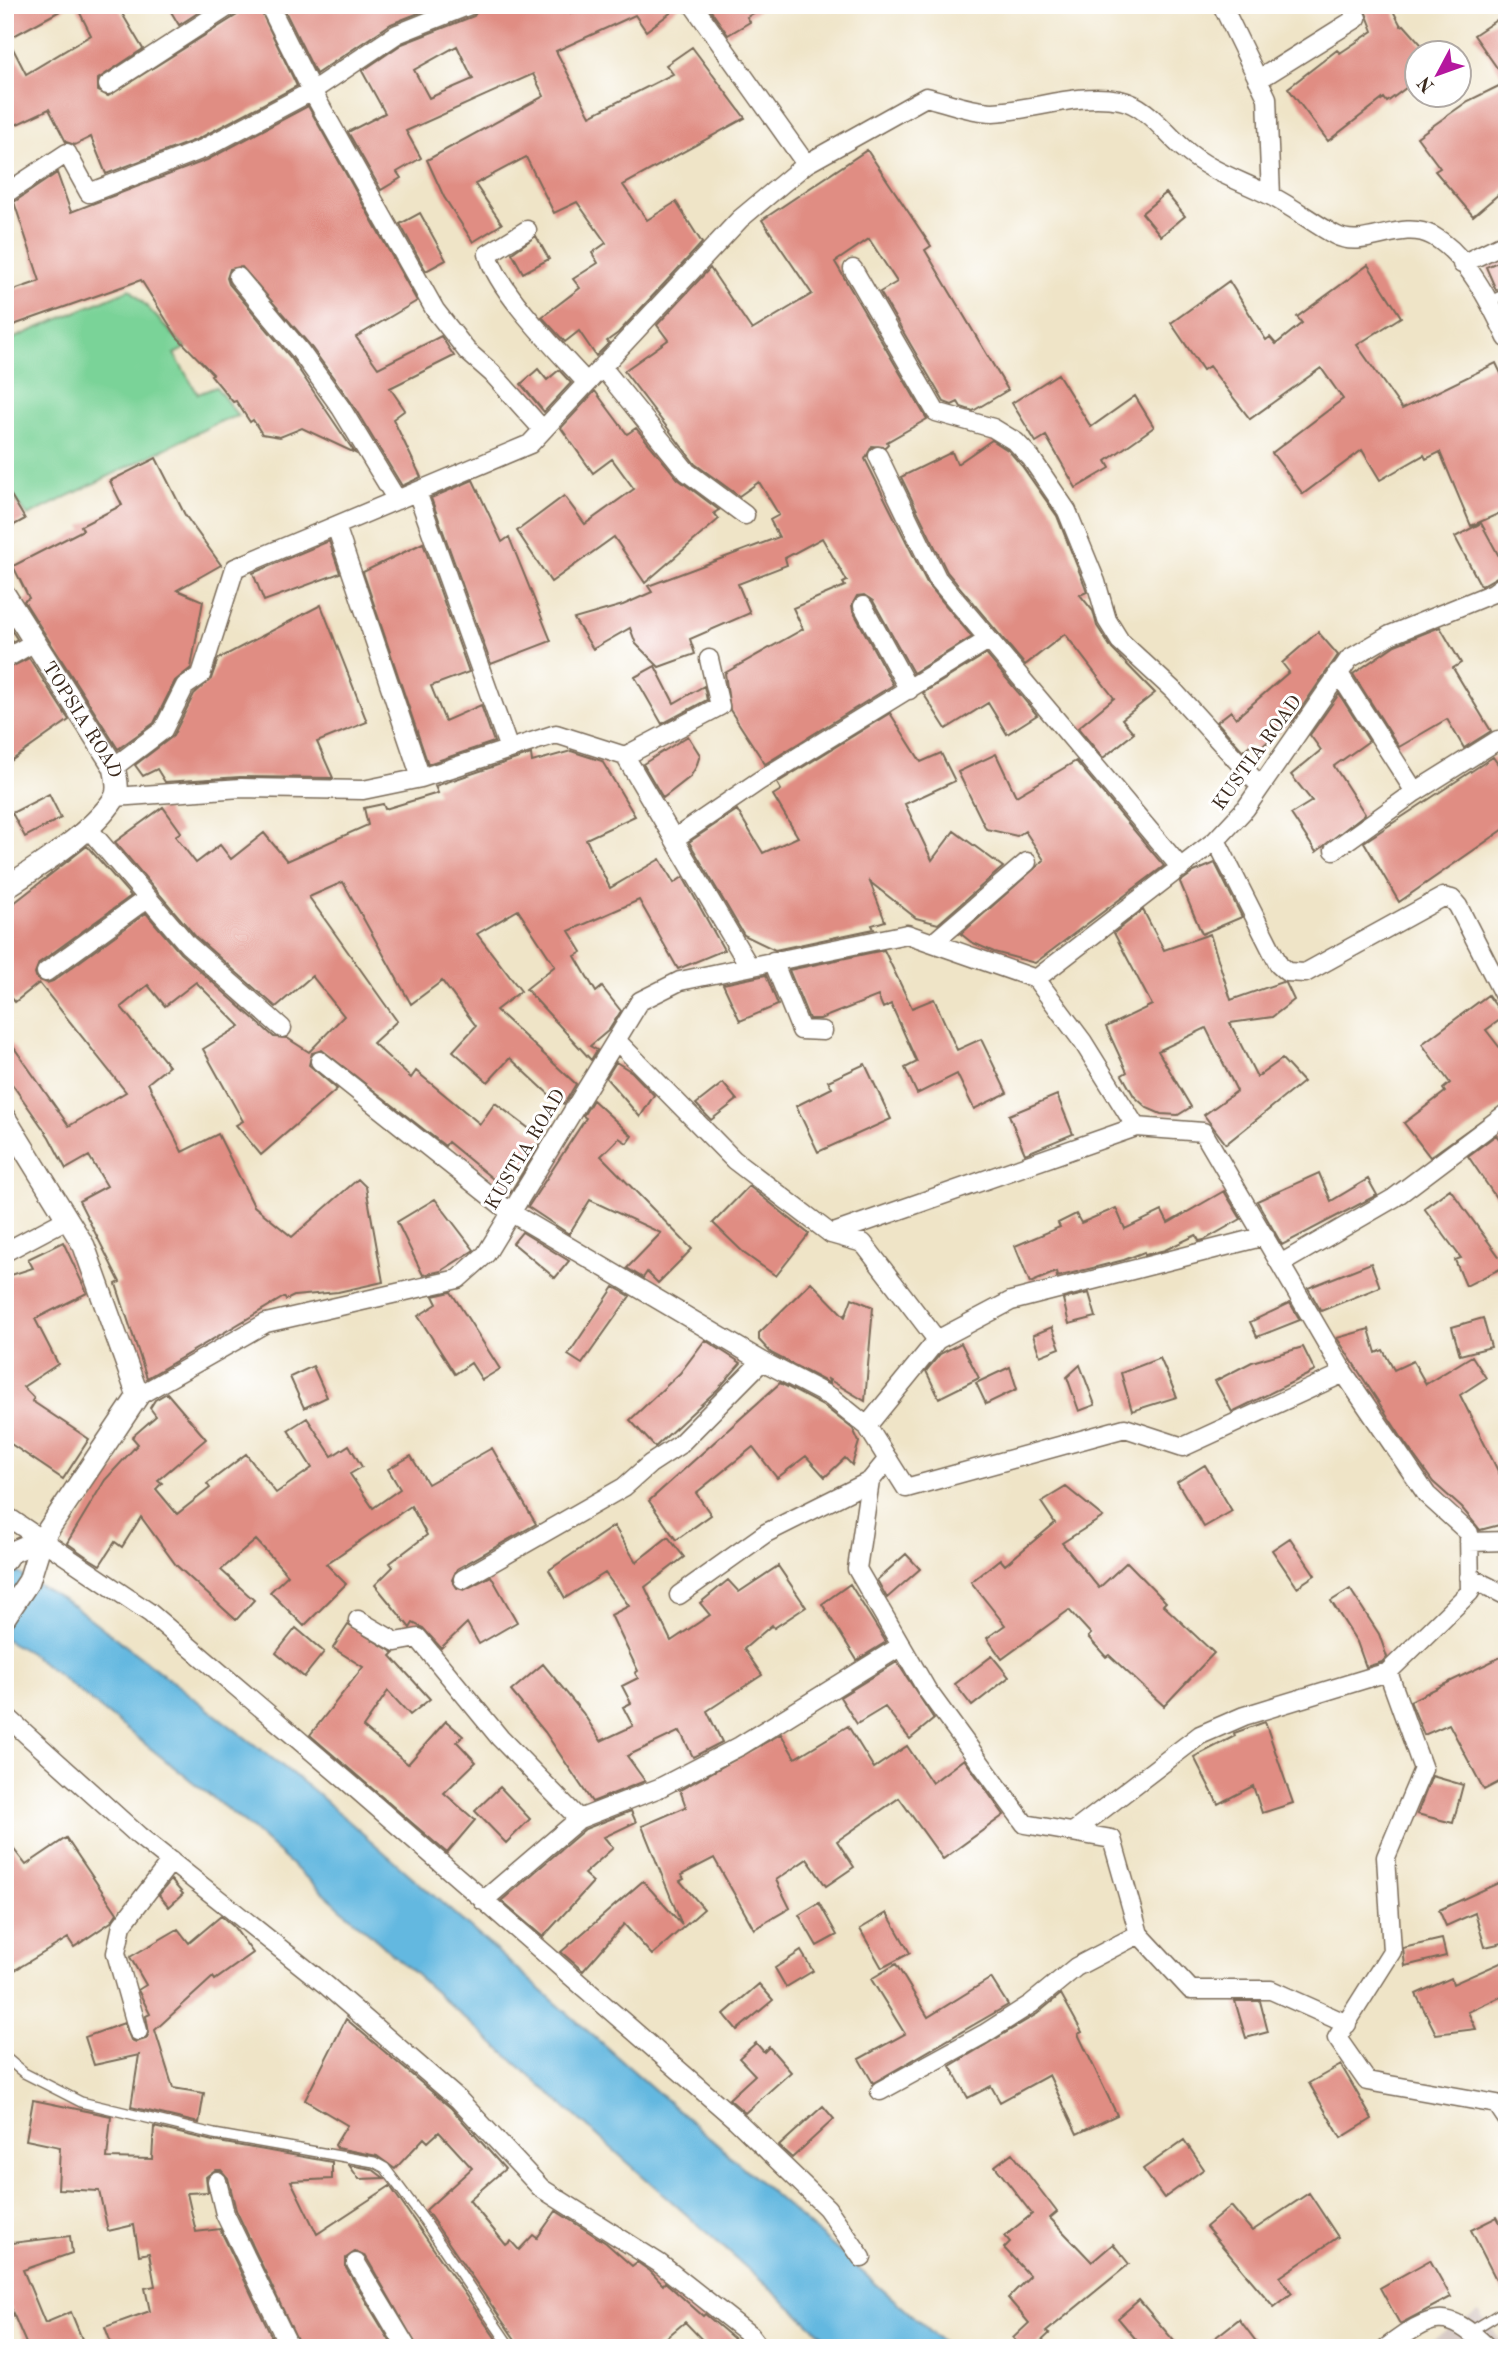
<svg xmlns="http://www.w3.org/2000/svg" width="1512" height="2353" viewBox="0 0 1512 2353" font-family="'Old Standard TT',serif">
	<rect width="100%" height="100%" fill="#fff"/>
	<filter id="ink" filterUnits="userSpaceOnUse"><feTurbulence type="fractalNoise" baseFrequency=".0143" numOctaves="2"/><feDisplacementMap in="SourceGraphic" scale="14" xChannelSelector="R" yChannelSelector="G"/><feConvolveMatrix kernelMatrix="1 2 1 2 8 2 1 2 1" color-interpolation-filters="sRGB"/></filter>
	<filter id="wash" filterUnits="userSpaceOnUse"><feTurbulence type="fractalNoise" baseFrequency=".00686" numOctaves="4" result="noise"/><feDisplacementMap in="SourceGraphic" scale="28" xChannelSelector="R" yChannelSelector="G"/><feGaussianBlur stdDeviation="1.57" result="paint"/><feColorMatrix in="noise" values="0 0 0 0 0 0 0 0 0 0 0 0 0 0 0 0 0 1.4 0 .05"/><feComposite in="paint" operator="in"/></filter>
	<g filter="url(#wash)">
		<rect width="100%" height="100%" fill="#efe4c7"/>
		<!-- industrial -->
		<path fill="#cfc0ba" d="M1479 2312 1507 2348H1418Z"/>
		<!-- green -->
		<path fill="#7ad398" stroke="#5a7e5b" stroke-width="2" d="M130 289 186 348 174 354 198 394 216 387 238 416 219 422 28 516 8 491H5V342Z"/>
		<!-- water -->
		<path fill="#64b8e0" stroke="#50717f" stroke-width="2" d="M5 1565 74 1606 312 1789 949 2348H837L247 1825 33 1655 5 1639Z"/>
		<g id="blocks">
			<!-- building -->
			<path fill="#e08d83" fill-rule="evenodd" d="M12 5H71L8 39 26 74 91 35 76 5H117L143 49 98 79V91L108 96 237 15 242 5H258L297 86 198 139 106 174 91 137 75 145 66 142 49 109 5 130V9Z
				M167 5H210L179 25Z
				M282 5H439L391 24 316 74Z
				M481 5H567L571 13 588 5H681L646 31 635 15 556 51 590 116 673 74 666 65 692 47 745 118 623 185 647 220 676 202 702 243 618 333 607 341 609 343 596 356 579 331 565 342 542 317 580 288 573 279 598 263 592 253 606 243 577 202 554 213 526 157 475 184 502 224 473 242 444 197 427 160 544 96 533 74 406 131 421 158 397 172 401 178 381 190 348 132 385 113 362 71 402 44 474 16ZM457 46 473 79 429 98 414 70Z
				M707 5H767L747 17 750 22 728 35Z
				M1363 5H1390L1401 26 1404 25 1428 52H1418V79L1387 102 1384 98 1328 141 1288 88 1337 50 1340 53 1373 31Z
				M1507 13V187L1473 216 1435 171 1440 168 1417 137 1468 101 1507 82 1474 35Z
				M308 106 417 301 356 337 378 368 441 336 454 356 390 388 405 410 393 419 421 477 402 486 351 402 309 344 242 267 230 269 227 278 229 284 291 358 355 453 302 428 280 437 262 434 253 420 250 422 236 401 233 402 211 375 213 374 177 337 141 280 5 328V293L40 281 14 202 57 173 71 212 207 160Z
				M867 150 931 246 925 250 1008 390 973 411 961 407 958 402 952 405 944 402 880 292 897 282 869 239 835 262 927 419 887 442 888 444 885 447 872 446 865 459 927 583 972 637 913 673 873 601 864 595 857 596 852 605 853 611 893 685 765 764 730 710 725 673 803 629 793 608 845 586 843 583 847 581 822 538 785 558 787 565 738 584 750 613 690 639 695 654 659 667 636 644 630 628 593 649 574 619 623 605 652 592 648 586 779 537 770 520 779 515 759 482 739 496 695 464 624 371 668 340 657 325 710 268 752 330 812 294 762 220Z
				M1166 193 1185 216 1161 236 1142 213Z
				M420 213 446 260 426 271 400 224Z
				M536 236 549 259 523 273 512 253Z
				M1507 258V286L1496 290 1486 267Z
				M1368 265 1401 317 1357 345 1402 409 1496 363 1507 386V510L1471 526 1440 452 1426 459 1424 455 1380 480 1362 450 1303 494 1272 453 1343 399 1321 368 1250 419 1209 366 1203 370 1171 323 1229 281 1266 340 1270 337 1276 344 1302 323 1297 317Z
				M538 369 547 380 559 370 571 383 544 412 521 384Z
				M1058 374 1091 427 1135 396 1154 427 1106 461 1110 468 1076 488 1046 436 1036 442 1012 403Z
				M595 391 627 434 636 428 678 479 719 510 714 513 719 519 645 583 614 537 551 582 517 531 564 496 585 524 634 489 612 459 593 473 561 428Z
				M992 440 1009 451 1022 466 1057 516 1085 586 1087 592 1080 595 1093 611 1097 626 1112 649 1155 693 1122 719 1134 733 1103 758 1078 728 1114 698 1065 634 1025 665 947 572 901 477 952 452 957 464Z
				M156 458 185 515 221 565 177 590 203 601 191 668 175 681 154 723 118 749 24 601 29 598 13 566 83 530 81 526 122 505 110 481Z
				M473 480 502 542 509 537 551 641 491 664 431 498Z
				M5 485 25 519 5 530Z
				M1481 523 1507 571 1481 586 1455 537Z
				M329 541 340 573 264 601 253 573Z
				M423 543 469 672 431 686 445 721 481 705 494 742 428 764 363 572Z
				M321 605 367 722 317 742 333 778 240 777 165 782 157 769 143 776 135 765 173 736 194 694 211 679 218 659Z
				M5 620 17 639 5 646Z
				M1440 627 1461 663 1453 668 1491 731 1464 748 1447 719 1399 747 1353 674 1395 645Z
				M1318 632 1338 655 1293 720 1257 751 1251 744 1243 751 1217 722 1231 711 1236 718 1289 672 1282 663Z
				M986 654 1037 715 1007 734 988 703 946 729 923 693Z
				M29 658 69 720 5 765V670Z
				M655 666 674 703 704 686 707 700 662 724 635 677Z
				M1339 694 1369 741 1334 766 1365 814 1316 852 1291 814 1312 801 1291 775 1321 750 1310 735Z
				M890 713 921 762 941 753 955 781 905 804 932 860 954 831 1003 867 938 924 916 918 870 882 885 921 872 925 874 929 775 950 744 935 689 842 737 810 763 853 798 837 773 795 781 790 777 783Z
				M688 736 700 755 696 767 690 777 663 798 643 764Z
				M571 751 602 761 635 816 586 839 610 888 660 859 674 883 683 877 724 950 678 969 639 900 569 931 582 952 575 956 596 992 602 987 621 1011 609 1030 590 1046 597 1050 591 1060 526 989 555 966 518 910 477 934 521 991 496 1010 576 1084 564 1104 555 1100 510 1058 488 1082 453 1051 476 1026 442 981 411 1004 343 882 309 897 397 1021 373 1043 411 1078 416 1071 480 1124 495 1103 543 1139 510 1193 448 1142 445 1146 322 1050 312 1053 309 1065 337 1089 261 1155 236 1125 243 1121 203 1049 240 1026 196 982 165 1006 148 985 121 1007 169 1066 148 1083 182 1152 218 1134 254 1206 292 1237 358 1179 366 1187 383 1282 338 1292 294 1296 286 1300 284 1297 147 1378 116 1284 120 1282 79 1201 107 1186 89 1156 66 1169 49 1137 5 1074V1035L69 1126 126 1092 39 983 15 1002 5 990V910L87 846 131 896 39 963 35 973 37 979 47 983 53 981 146 913 180 953 274 1037 287 1038 309 1052 344 1016 312 976 276 1007 196 937 115 842 163 807 181 832 175 836 196 863 220 845 231 859 264 833 287 861 368 825 364 808 383 804 385 809 438 793 435 786 531 754 532 762Z
				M996 754 1016 796 1076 761 1164 866 1035 963 994 952 971 942 961 934 1044 860 1025 831 1017 836 986 829 958 772Z
				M1493 757 1507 777V827L1399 902 1364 842Z
				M49 794 61 818 25 837 12 813Z
				M1215 863 1242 917 1202 934 1180 882 1194 872Z
				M1143 910 1164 950 1210 934 1231 1000 1282 982 1286 983 1294 1000 1272 1017 1230 1023 1257 1077 1282 1059 1303 1082 1226 1144 1204 1115 1237 1091 1206 1028 1158 1051 1191 1107 1178 1115 1161 1114 1147 1108 1134 1096 1122 1075 1127 1072 1106 1027 1152 1005 1114 933Z
				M884 950 912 1008 934 999 957 1050 981 1039 1007 1093 974 1109 957 1074 917 1094 905 1068 917 1062 891 1004 883 1008 878 996 820 1019H809L789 970Z
				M766 975 778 1005 740 1021 723 984Z
				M1488 995 1504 1017 1486 1030 1507 1057V1102L1430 1157 1404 1123 1445 1092 1443 1089 1450 1083 1422 1044Z
				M616 1062 632 1072 654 1095 640 1117 606 1078Z
				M865 1064 891 1119 818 1152 796 1106 832 1088 828 1081Z
				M723 1083 737 1100 711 1120 696 1104Z
				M1057 1095 1073 1134 1025 1154 1009 1115Z
				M593 1100 632 1136 627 1143 619 1138 601 1156 692 1249 658 1283 647 1272 643 1278 627 1268 661 1233 590 1200 569 1234 528 1207 586 1118 583 1116Z
				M1496 1135 1507 1148V1214L1468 1156Z
				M1319 1173 1331 1201 1368 1179 1377 1195 1282 1245 1257 1201Z
				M749 1186 809 1234 776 1276 745 1254 713 1223Z
				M1450 1189 1506 1266 1466 1286 1455 1260 1461 1258 1424 1208Z
				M1224 1191 1241 1219 1204 1240 1199 1241 1196 1235 1165 1250 1145 1255 1144 1252 1124 1260 1057 1277 1056 1272 1030 1283 1015 1246 1060 1227 1058 1223 1076 1214 1081 1223 1116 1208 1125 1229 1162 1211 1168 1223Z
				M435 1199 474 1250 441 1271 423 1275 397 1222Z
				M522 1232 569 1261 555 1278 513 1243Z
				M63 1242 87 1293 35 1319 58 1364 23 1387 34 1398 32 1401 89 1439 63 1479 5 1440V1277L33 1268 28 1259Z
				M1371 1263 1380 1287 1321 1311 1308 1288Z
				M811 1282 845 1317 852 1298 873 1307 865 1401 828 1379 830 1384 771 1353 759 1340V1333Z
				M614 1287 630 1296 582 1364 568 1355Z
				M451 1292 500 1369 482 1380 471 1363 455 1374 418 1316 437 1304 433 1296Z
				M1089 1293 1096 1317 1069 1324 1063 1299Z
				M1290 1303 1300 1320 1257 1337 1250 1322Z
				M1483 1318 1491 1347 1460 1355 1452 1327Z
				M1052 1327 1060 1348 1040 1356 1033 1335Z
				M1369 1329 1376 1353 1383 1350 1394 1370 1413 1361 1426 1384 1472 1356 1486 1378 1460 1395 1500 1475 1507 1474V1523L1480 1530 1462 1508 1433 1482 1405 1443 1337 1338Z
				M705 1340 741 1363 718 1389 655 1447 630 1420 680 1373Z
				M961 1343 979 1378 939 1398 926 1371 940 1354Z
				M1303 1347 1315 1371 1232 1412 1215 1381 1252 1362Z
				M1160 1358 1177 1397 1132 1411 1121 1373Z
				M1080 1365 1095 1405 1079 1411 1067 1377Z
				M313 1366 327 1397 304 1408 290 1377Z
				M1010 1367 1017 1389 986 1404 976 1383Z
				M780 1383 825 1407 853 1429 859 1442 852 1465 845 1458 825 1477 806 1456 777 1478 753 1447 696 1493 711 1515 676 1540 649 1501Z
				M167 1393 206 1439 158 1480 162 1483 156 1489 177 1514 210 1488 207 1484 246 1454 276 1493 312 1468 288 1430 307 1418 332 1456 349 1445 362 1467 350 1474 373 1508 400 1489 388 1469 411 1456 428 1484 492 1448 536 1524 457 1569 452 1580 457 1588 464 1590 491 1576 517 1622 479 1644 467 1623 441 1648 423 1628 413 1623 410 1628 375 1585 393 1567 390 1563 427 1535 411 1506 326 1564 346 1584 304 1626 270 1592 288 1575 256 1540 221 1570 254 1600 236 1620 176 1565 141 1517 122 1547 115 1542 100 1565 87 1557 67 1543 105 1480 138 1444 132 1437 156 1416 150 1408 155 1400Z
				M1205 1465 1232 1511 1204 1527 1177 1482Z
				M1066 1487 1103 1517 1062 1543 1099 1588 1127 1562 1166 1602 1163 1605 1214 1653 1164 1706 1109 1655 1106 1657 1088 1637 1091 1634 1069 1610 1002 1659 987 1638 1005 1625 971 1582 1000 1559 1005 1565 1055 1523 1041 1502Z
				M614 1526 636 1562 668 1537 684 1557 645 1587 671 1641 710 1615 700 1603 728 1580 739 1592 778 1566 806 1607 774 1628 772 1625 744 1649 762 1675 707 1711 722 1742 693 1757 680 1731 627 1756 645 1781 592 1802 545 1732 511 1691 543 1664 583 1713 601 1741 633 1726 623 1707 631 1703 622 1686 638 1678 635 1673 638 1671 611 1615 629 1606 605 1573 565 1598 549 1570Z
				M1290 1538 1315 1575 1297 1587 1272 1550Z
				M906 1554 920 1569 887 1598 877 1580Z
				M850 1584 886 1642 857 1660 822 1604Z
				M1350 1589 1379 1634 1387 1657 1382 1662 1366 1667 1357 1642 1331 1601Z
				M348 1625 394 1653 391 1656 430 1699 410 1715 388 1691 363 1727 408 1764 446 1721 463 1736 457 1742 476 1762 444 1793 475 1820 447 1853 310 1735 363 1667 333 1648Z
				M296 1628 324 1652 304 1677 276 1653Z
				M1507 1654V1778L1484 1790 1449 1724 1424 1735 1410 1701Z
				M992 1656 1009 1677 972 1706 955 1684Z
				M897 1662 934 1719 910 1739 885 1707 857 1724 840 1697Z
				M1265 1722 1293 1803 1262 1813 1253 1786 1218 1804 1194 1757 1235 1736 1234 1733Z
				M848 1726 874 1768 907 1746 932 1783 964 1759 1004 1815 943 1859 899 1798 837 1841 854 1867 826 1886 807 1859 776 1880 790 1908 754 1929 714 1858 681 1875 684 1879 680 1881 704 1909 652 1955 624 1924 583 1971 561 1952 643 1881 682 1925 642 1826 686 1807 680 1790 781 1734 795 1758Z
				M1432 1776 1463 1785 1453 1823 1417 1814Z
				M500 1787 530 1819 506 1843 475 1811Z
				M631 1811 636 1822 604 1837 613 1848 584 1874 593 1882 543 1937 501 1901 585 1829Z
				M5 1838 26 1865 66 1838 117 1913 111 1922 74 1947 68 1938 5 1976Z
				M1507 1879V1942L1485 1947 1475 1913 1446 1926 1439 1910Z
				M171 1880 183 1894 169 1907 159 1895Z
				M819 1903 837 1935 817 1946 799 1915Z
				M887 1913 910 1953 882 1968 860 1929Z
				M221 1916 233 1926 253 1953 215 1980 213 1977 155 2030 173 2088 204 2093 199 2123 131 2107 139 2055 94 2065 85 2037 124 2023 131 2040 136 2042 146 2039 149 2033 146 2016 150 2014 138 1990 146 1985 130 1957 178 1929 189 1943Z
				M1442 1939 1446 1956 1405 1966 1403 1948Z
				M801 1951 813 1971 786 1987 775 1968Z
				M1507 1960V1994L1468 2012 1476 2029 1436 2034 1416 1994 1451 1978 1453 1984Z
				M896 1964 928 2017 991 1978 1008 2005 873 2083 859 2059 905 2034 871 1979Z
				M759 1984 773 2000 737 2030 724 2014Z
				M1061 1994 1082 2032 1078 2034 1117 2115 1077 2134 1049 2075 1000 2102 991 2086 968 2098 950 2066 1037 2014Z
				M1235 2001H1260L1268 2032 1246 2038Z
				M346 2019 451 2108 505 2169 469 2200 506 2245 511 2241 519 2250 533 2235 537 2238 556 2211 606 2243 632 2266 637 2262 650 2271 663 2285 665 2282 703 2316 705 2314 745 2348H710L685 2322 654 2348H521L426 2210 472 2168 439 2132 428 2142 424 2138 395 2169 377 2156 337 2148 335 2145 347 2125 305 2100Z
				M756 2043 764 2052 769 2047 791 2072 745 2113 729 2099 755 2075 739 2058Z
				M1341 2065 1372 2119 1341 2138 1309 2083Z
				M33 2100 111 2116 107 2158 152 2159 154 2127 213 2141 332 2162V2179L291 2181 317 2234 390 2186 496 2339 481 2348H418L366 2257 355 2252 346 2258V2268L394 2348H301L236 2210 228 2178 221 2170H215L206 2177 208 2192 187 2193 196 2232 220 2229 277 2348H113L105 2327 150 2311 145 2288 155 2286 149 2253 139 2255 134 2225 108 2231 99 2191 58 2189 60 2147 26 2140Z
				M823 2106 834 2119 792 2158 779 2146Z
				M1184 2140 1204 2169 1164 2198 1143 2169Z
				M1012 2153 1057 2212 1050 2218 1092 2262 1113 2244 1129 2264 1046 2332 1049 2334 1034 2348H1022L1013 2338 1029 2323 1008 2298 1030 2276 1004 2248 1010 2242 1005 2236 1032 2214 995 2166Z
				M349 2165 372 2169 384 2178 359 2179Z
				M1309 2193 1338 2237 1280 2277 1292 2293 1274 2307 1206 2227 1231 2206 1252 2231Z
				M1497 2217 1507 2236V2301L1471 2230Z
				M5 2228 12 2243 70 2236 72 2253 23 2270 45 2323 71 2312 82 2339 62 2348H28L5 2295Z
				M1430 2260 1451 2297 1400 2324 1380 2288Z
				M1139 2300 1180 2348H1143L1118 2318Z
				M1239 2319 1261 2348H1202Z"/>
		</g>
	</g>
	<g filter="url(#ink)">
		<use href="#blocks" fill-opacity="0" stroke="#7a6b59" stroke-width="2"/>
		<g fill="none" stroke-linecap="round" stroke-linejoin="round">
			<!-- service casing -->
			<g stroke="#7a6b59" stroke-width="12">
				<path id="service" d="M1488 302 1507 293
					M5 2057 24 2073 81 2102 214 2134 374 2162 385 2168 424 2220 511 2348
					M1471 2331 1507 2309"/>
			</g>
			<!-- minor casing -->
			<g stroke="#7a6b59" stroke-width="21">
				<path id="minor" d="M470 5 397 34 312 91 435 310 467 351 492 373 543 430
					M693 5 806 164
					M1222 5 1267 98 1271 196
					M1258 80 1357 18 1350 5
					M108 85 231 5
					M5 194 67 153 89 193 203 149 312 91 269 5
					M527 230 488 254C498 292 559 352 587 383
					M1462 264 1507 242
					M853 269 936 412 993 428 1016 442 1031 458 1067 511 1096 582 1107 620 1120 641 1173 690 1260 786
					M238 277 300 351 341 408 397 500
					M602 367 687 472 745 515
					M878 456 937 578 1181 868
					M417 492 509 749
					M336 526 421 778
					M863 606 909 690
					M5 659 33 643
					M625 756 720 706 709 659
					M114 767 163 730 185 686 201 675 235 568 530 444 740 219 806 164 926 97C946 102 972 112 993 112 1035 110 1078 92 1120 100 1146 105 1164 132 1183 148 1210 172 1240 180 1271 196 1293 207 1313 223 1335 235 1365 251 1400 218 1433 236 1467 255 1491 304 1507 338
					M1415 792 1498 740
					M115 797 241 788 363 790 421 778 556 734 625 756 749 966
					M87 827 188 945 282 1028
					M674 839 759 781 988 640
					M1216 840 1279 965 1287 972 1305 973 1443 897 1452 899 1458 906 1507 1002
					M1334 850 1415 792 1338 672
					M933 943 1027 862
					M773 961 801 1030 823 1031
					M46 972 146 899
					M1036 979 1083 1042 1136 1127 1203 1132 1344 1373 1427 1495 1469 1533 1470 1592 1388 1672 1423 1769 1386 1857 1392 1951 1337 2038 1367 2081 1497 2104 1507 2119
					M1036 979 1216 840 1246 808 1349 659 1390 635 1493 593 1507 583
					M616 1040 734 1160 831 1234 863 1243 937 1340
					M320 1061 510 1212 762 1361 831 1397 867 1426 906 1488 1125 1428 1183 1447 1344 1373
					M831 1234 1136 1127
					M5 1252 67 1219
					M1282 1263 1394 1198 1507 1113
					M138 1396 266 1323 458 1279 486 1254 640 1001 680 981 907 934 1036 979
					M867 1426 937 1340 1011 1301 1265 1236
					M888 1459 870 1481 857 1569 927 1690 1025 1824 1112 1839 1139 1934 1191 1990H1271L1347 2024
					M5 1515 150 1613 355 1788 736 2120 827 2208 862 2258
					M1469 1542 1507 1541
					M1469 1577 1507 1596
					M463 1579 624 1487 650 1464 679 1445 762 1361
					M679 1595 766 1533 870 1481
					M358 1620 396 1642 418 1638 500 1738 579 1819
					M5 1715 139 1836 326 1985 459 2100 541 2188 659 2263 750 2335 760 2348
					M1073 1832 1200 1735 1244 1716 1388 1672
					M483 1901 579 1819 659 1788 740 1746 901 1646
					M138 2031 116 1953 122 1925 171 1861
					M880 2091 984 2034 1031 2004 1076 1967 1139 1934
					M217 2181 225 2214 290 2348
					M356 2263 407 2348
					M1386 2348C1432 2314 1446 2307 1488 2348"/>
			</g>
			<!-- tertiary casing -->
			<g stroke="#7a6b59" stroke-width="24">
				<g id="tertiary">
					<path id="s1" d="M5 595 114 767C116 777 120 790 114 799 92 833 39 866 5 888"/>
					<path d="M5 1118 84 1246 138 1396 42 1539 29 1581 5 1617"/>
					<path d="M5 1560 10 1553 42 1539"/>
				</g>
			</g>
			<!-- path -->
			<path stroke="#7a6b59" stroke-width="3.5" stroke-dasharray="5 5" stroke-linecap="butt" d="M5 472 10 469"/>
			<!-- service -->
			<use href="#service" stroke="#fff" stroke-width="9"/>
			<!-- minor -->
			<use href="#minor" stroke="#fff" stroke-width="18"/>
			<!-- tertiary -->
			<use href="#tertiary" stroke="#fff" stroke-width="21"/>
		</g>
	</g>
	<g text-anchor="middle" stroke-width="6" stroke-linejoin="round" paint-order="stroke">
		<!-- street labels -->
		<g font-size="19" fill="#3b2a1e" stroke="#fff">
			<text dy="7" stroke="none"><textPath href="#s1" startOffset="147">TOPSIA ROAD</textPath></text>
			<text transform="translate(1256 752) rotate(-54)" y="7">KUSTIA ROAD</text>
			<text transform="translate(524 1149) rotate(-59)" y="7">KUSTIA ROAD</text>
		</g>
	</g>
	<!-- margin -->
	<rect width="1512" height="2353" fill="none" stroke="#fff" stroke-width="28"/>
	<!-- north arrow -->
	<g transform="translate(1438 74) rotate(229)"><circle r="33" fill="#ffffff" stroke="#b1aaa5" stroke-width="2"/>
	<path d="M0-5L12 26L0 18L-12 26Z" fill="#b5179e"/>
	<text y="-10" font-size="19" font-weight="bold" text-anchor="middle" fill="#3b2a1e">N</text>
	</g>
</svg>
